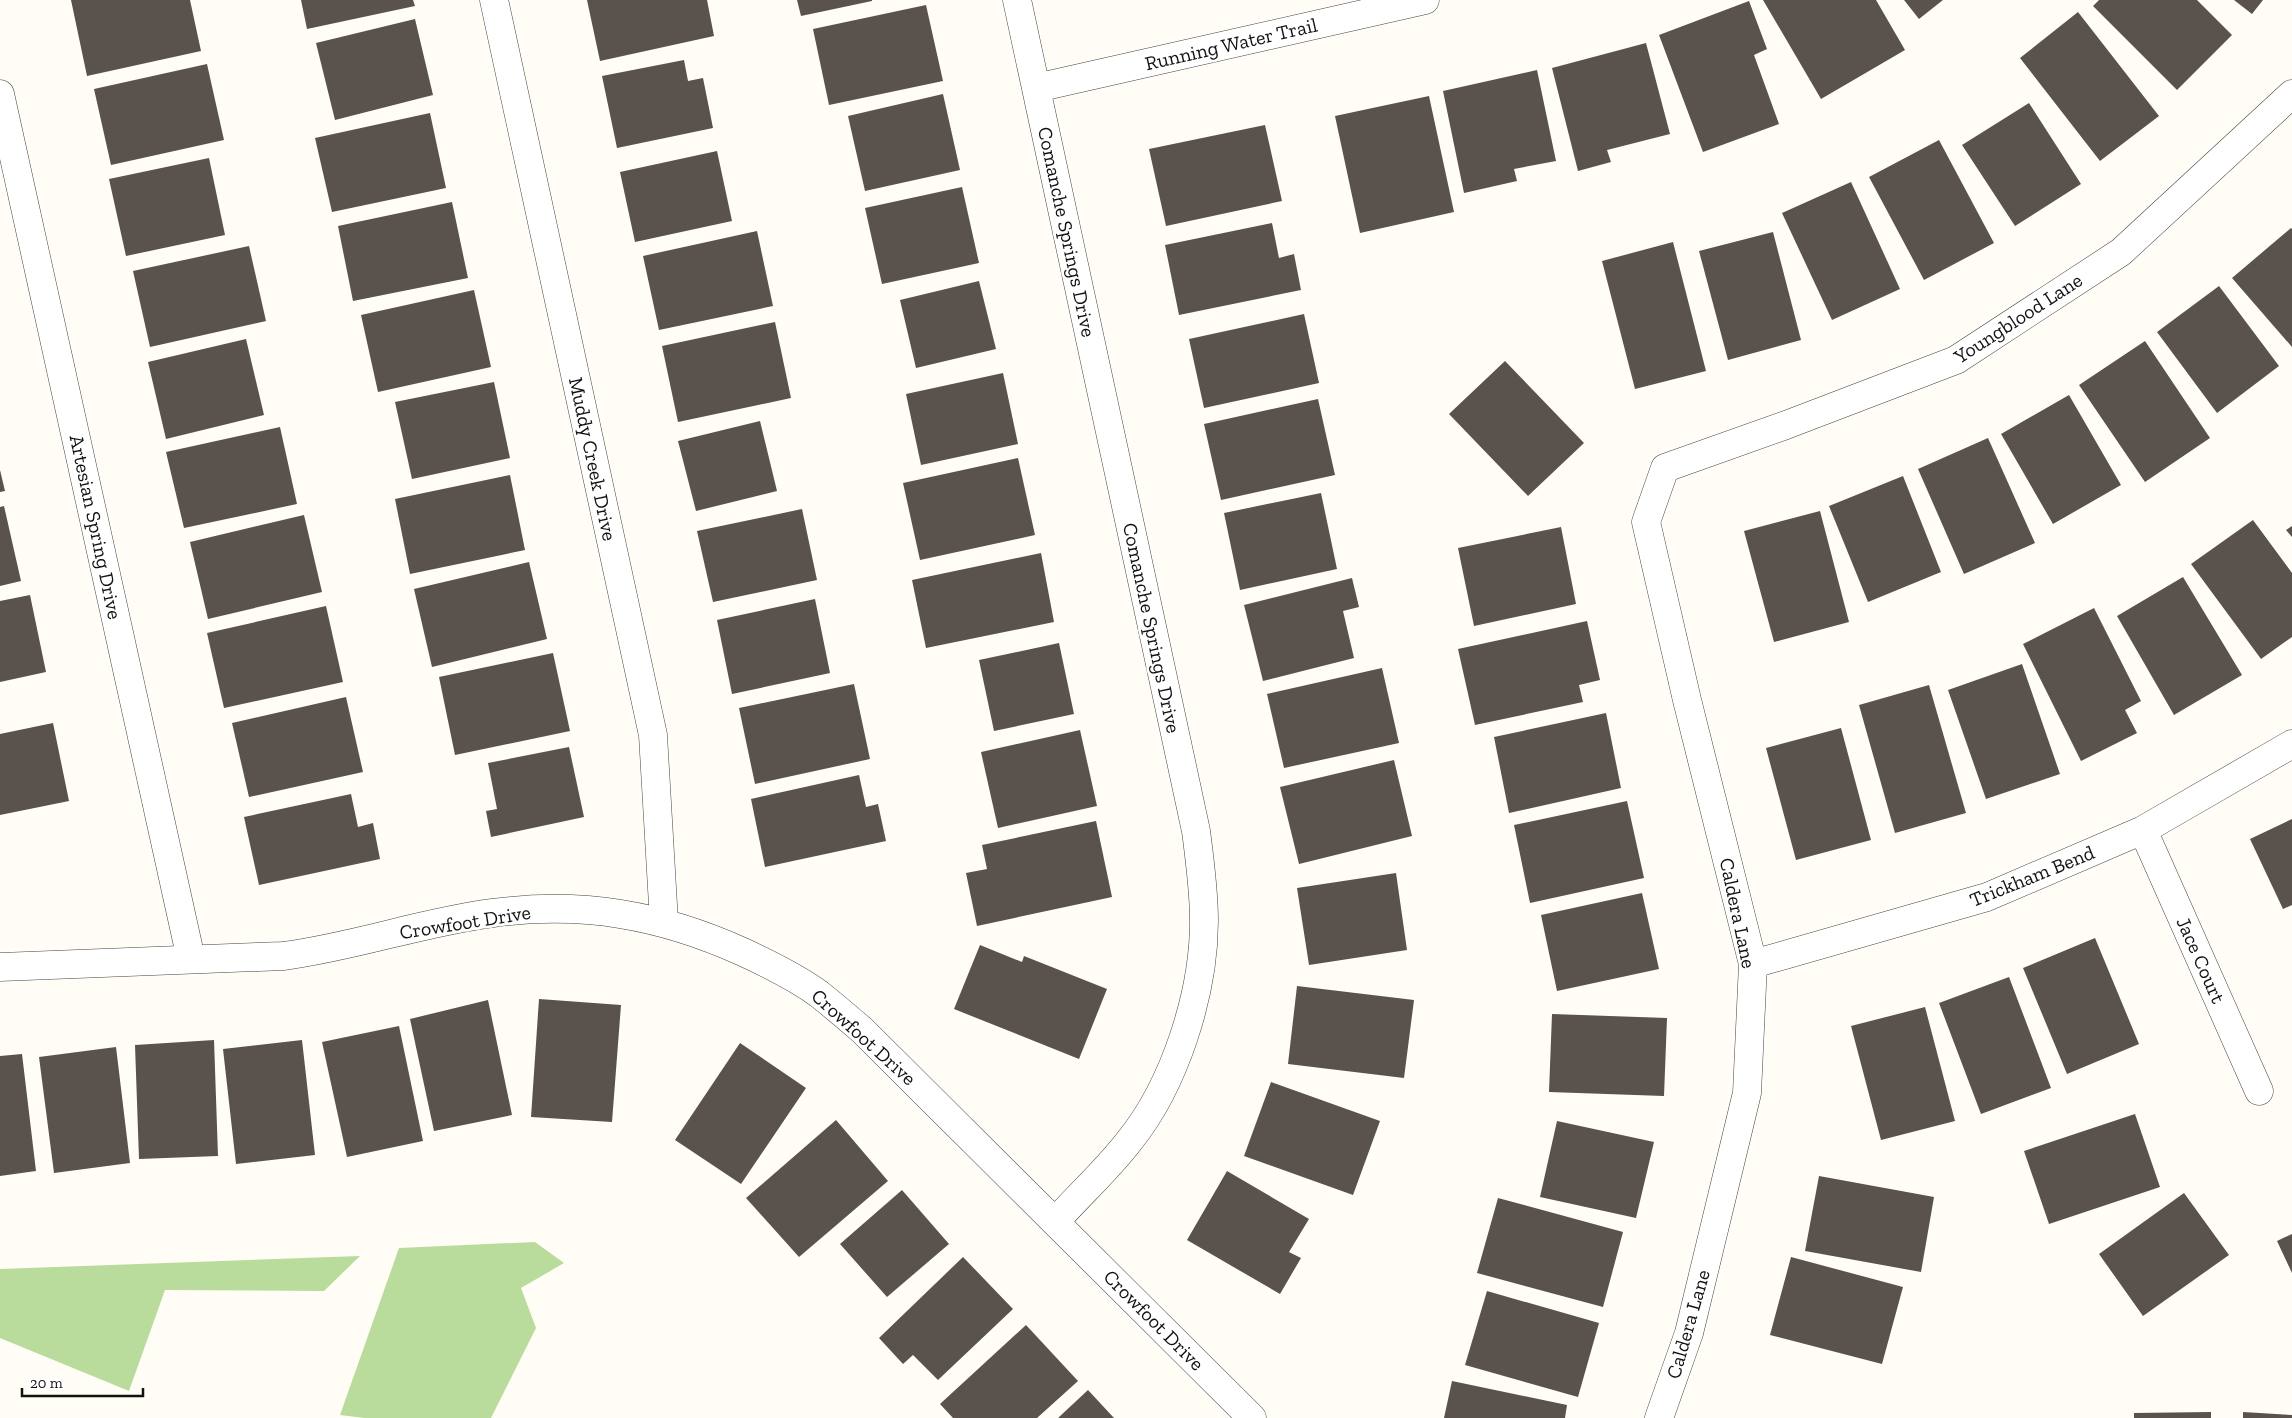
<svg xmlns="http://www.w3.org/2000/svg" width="2292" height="1418" viewBox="0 0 2292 1418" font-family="'Zilla Slab',serif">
	<rect width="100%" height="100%" fill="#fffdf5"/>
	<!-- forest -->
	<path fill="#b9dc9c" d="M535 1242 564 1263 521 1288 536 1328 491 1418H365L340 1415 399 1248Z
		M360 1256 324 1291 165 1290 129 1391 0 1338V1269Z"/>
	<!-- building -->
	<path fill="#5a524d" d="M71 0H190L201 51 87 76Z
		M301 0H413L415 6 307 29Z
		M587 0H707L714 36 600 61Z
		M797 0H872V1L801 16Z
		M1763 0H1876L1905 50 1821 99Z
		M1904 0H1943L1919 19Z
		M2099 0H2197L2232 35 2177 90 2093 6Z
		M2234 0H2263L2252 14Z
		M1749 1 1767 49 1754 55 1779 124 1703 152 1659 35Z
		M926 5 943 81 829 105 813 29Z
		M2078 12 2159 116 2100 161 2020 58Z
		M415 19 433 95 335 120 316 43Z
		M1646 43 1670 134 1607 150 1611 162 1578 171 1552 68Z
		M684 60 688 81 703 78 713 128 617 148 602 76Z
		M207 64 224 140 111 165 94 89Z
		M1537 70 1556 161 1514 169 1517 181 1464 193 1443 91Z
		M943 94 960 170 865 191 848 116Z
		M1429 96 1454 212 1360 233 1335 116Z
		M2029 103 2081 184 2015 226 1962 145Z
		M430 113 446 188 332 212 315 138Z
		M1265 125 1282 201 1166 226 1149 149Z
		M1939 140 1994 243 1924 280 1869 177Z
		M717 151 732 221 635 242 620 172Z
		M209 158 225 235 126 256 109 179Z
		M1851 182 1900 289 1832 320 1782 213Z
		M962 187 979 263 882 284 865 208Z
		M452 202 468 278 353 301 338 226Z
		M1272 223 1279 258 1294 254 1301 290 1179 315 1165 245Z
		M2291 228 2292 229V347L2232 278Z
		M757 231 773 306 659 330 643 256Z
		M1773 232 1801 340 1728 360 1699 251Z
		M1673 242 1706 371 1635 389 1602 261Z
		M249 246 266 321 150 347 133 271Z
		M979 281 996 349 916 368 900 300Z
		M2219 286 2279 366 2217 413 2157 332Z
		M474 290 491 367 378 392 361 315Z
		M1304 314 1319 383 1204 408 1189 339Z
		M775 322 791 398 678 422 662 346Z
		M246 339 264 415 166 439 148 362Z
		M2145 341 2210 438 2145 482 2079 385Z
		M1505 361 1584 443 1528 496 1449 414Z
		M1003 373 1018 444 921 465 906 394Z
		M494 382 510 458 412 479 395 402Z
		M2069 395 2121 485 2053 524 2001 434Z
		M1318 399 1335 475 1221 500 1204 424Z
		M760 421 777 491 696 511 678 441Z
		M280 427 297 504 184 528 166 452Z
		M1988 438 2035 543 1964 574 1918 469Z
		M1018 458 1035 535 920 560 903 483Z
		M0 470 5 491 0 492Z
		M510 475 525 550 410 574 395 499Z
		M1903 476 1941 572 1868 602 1829 506Z
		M1321 493 1337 569 1240 590 1224 513Z
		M4 506 21 581 0 586V507Z
		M802 509 817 580 713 602 697 531Z
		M1820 511 1849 622 1774 642 1744 531Z
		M304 515 322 592 208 619 190 542Z
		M2253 520 2292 573V637L2261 659 2191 564Z
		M2292 526V537L2286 530Z
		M1561 527 1576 604 1474 626 1458 548Z
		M1041 553 1054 622 926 648 912 580Z
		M529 562 547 639 432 667 414 589Z
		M2183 577 2242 675 2174 715 2117 616Z
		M1352 578 1359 607 1343 611 1354 658 1263 681 1244 605Z
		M30 595 46 672 0 682V601Z
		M815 599 830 673 732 694 717 620Z
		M326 606 343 682 224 708 207 633Z
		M2094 608 2141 701 2125 710 2137 733 2081 761 2023 644Z
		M1587 621 1600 680 1579 685 1583 702 1475 725 1458 649Z
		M1059 643 1074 714 994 731 979 660Z
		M553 653 570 731 455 755 439 677Z
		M2022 664 2060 774 1986 799 1948 690Z
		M1382 668 1399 743 1284 768 1267 694Z
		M854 684 870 759 755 784 739 708Z
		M1929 685 1966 813 1895 833 1859 705Z
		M346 697 363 772 249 797 232 723Z
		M1606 713 1621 788 1509 813 1494 737Z
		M53 723 69 801 0 815V734Z
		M1841 728 1871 840 1796 860 1766 748Z
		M1080 730 1097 806 998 828 981 752Z
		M569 747 584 817 491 837 486 811 497 809 488 763Z
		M1394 760 1412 836 1299 864 1280 787Z
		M859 775 866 807 878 804 886 841 765 867 751 799Z
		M351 794 358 827 373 823 380 859 259 885 244 817Z
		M1627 801 1644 878 1530 903 1514 825Z
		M2292 819V905L2283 909 2250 839Z
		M1096 821 1112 897 977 926 966 873 987 869 982 845Z
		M1396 873 1407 950 1309 965 1297 888Z
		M1642 893 1659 969 1557 991 1541 915Z
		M2095 938 2139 1044 2067 1074 2023 968Z
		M980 945 1022 962 1024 956 1107 989 1079 1059 954 1009Z
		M2009 977 2051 1088 1981 1114 1939 1003Z
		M1297 986 1414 1000 1404 1078 1288 1064Z
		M539 999 621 1005 612 1122 531 1117Z
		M488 1000 512 1115 434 1131 410 1019Z
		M1925 1007 1955 1121 1881 1140 1851 1026Z
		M1552 1014 1667 1018 1664 1096 1549 1092Z
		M399 1026 423 1141 347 1157 322 1042Z
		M214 1040 218 1156 139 1159 135 1045Z
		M302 1040 315 1155 236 1164 223 1049Z
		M740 1043 806 1088 741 1184 675 1140Z
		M116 1047 130 1163 54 1173 39 1057Z
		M22 1054 36 1171 0 1176V1056Z
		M1271 1082 1380 1121 1353 1195 1244 1156Z
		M2135 1114 2160 1187 2049 1224 2024 1151Z
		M836 1120 888 1181 799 1257 746 1198Z
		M1557 1121 1654 1142 1636 1218 1540 1197Z
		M1227 1171 1309 1219 1289 1252 1301 1258 1280 1294 1187 1240Z
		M1819 1176 1934 1197 1921 1272 1805 1251Z
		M902 1190 949 1244 887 1297 840 1244Z
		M2184 1193 2229 1255 2143 1316 2099 1254Z
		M1498 1198 1623 1232 1603 1307 1477 1273Z
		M2292 1234V1273L2277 1241Z
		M963 1257 1013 1309 938 1380 913 1355 903 1364 879 1338Z
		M1791 1257 1903 1287 1882 1364 1770 1335Z
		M1487 1291 1599 1323 1578 1397 1465 1365Z
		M1026 1325 1078 1381 1037 1418H953L940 1404Z
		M1452 1381 1567 1405 1565 1418H1444Z
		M1088 1390 1114 1418H1058Z
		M2211 1412V1418H2134V1413Z
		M2243 1412 2292 1415V1418H2243Z"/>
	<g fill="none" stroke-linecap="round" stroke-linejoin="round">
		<!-- minor casing -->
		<g stroke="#444" stroke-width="29">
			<path id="minor" d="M494 0 653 735 664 922
				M1017 0 1196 831C1200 861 1204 891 1204 921 1204 993 1175 1084 1130 1140 1108 1169 1080 1194 1056 1221
				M1036 88 1425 0
				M0 94 191 959
				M2143 830 2259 1091
				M1753 964 1987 897 2143 830 2292 744
				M0 967 283 956C354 947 422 922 493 913 583 901 661 915 743 952 769 964 796 977 819 994 834 1006 848 1018 862 1030L1252 1418
				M1659 1418 1689 1333 1747 1093 1753 964 1687 700 1646 522 1665 468 1786 425 1956 360 2121 252 2292 94"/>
		</g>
		<!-- minor -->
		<use href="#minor" stroke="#fff" stroke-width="28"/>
	</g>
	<g text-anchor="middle" stroke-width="5" stroke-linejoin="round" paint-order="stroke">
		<!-- street labels -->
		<g font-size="20" fill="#111" stroke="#fff">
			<text transform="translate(1231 44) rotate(-13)" y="7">Running Water Trail</text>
			<text transform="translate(1067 232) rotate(78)" y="7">Comanche Springs Drive</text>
			<text transform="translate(2018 318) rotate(-33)" y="7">Youngblood Lane</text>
			<text transform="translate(593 459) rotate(78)" y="7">Muddy Creek Drive</text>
			<text transform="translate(96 527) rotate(78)" y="7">Artesian Spring Drive</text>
			<text transform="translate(1152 628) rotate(78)" y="7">Comanche Springs Drive</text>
			<text transform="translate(2032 876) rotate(-22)" y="7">Trickham Bend</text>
			<text transform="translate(1738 913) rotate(78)" y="7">Caldera Lane</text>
			<text transform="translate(465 922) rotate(-9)" y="7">Crowfoot Drive</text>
			<text transform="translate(2201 960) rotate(66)" y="7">Jace Court</text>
			<text transform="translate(864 1037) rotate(42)" y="7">Crowfoot Drive</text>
			<text transform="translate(1154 1320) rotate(45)" y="7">Crowfoot Drive</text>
			<text transform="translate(1688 1324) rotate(-74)" y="7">Caldera Lane</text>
		</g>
	</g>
	<!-- scale -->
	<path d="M22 1388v8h121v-8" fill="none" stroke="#111111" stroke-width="2.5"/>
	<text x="30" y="1388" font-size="15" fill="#111111" stroke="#ffffff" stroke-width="4" paint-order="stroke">20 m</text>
</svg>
